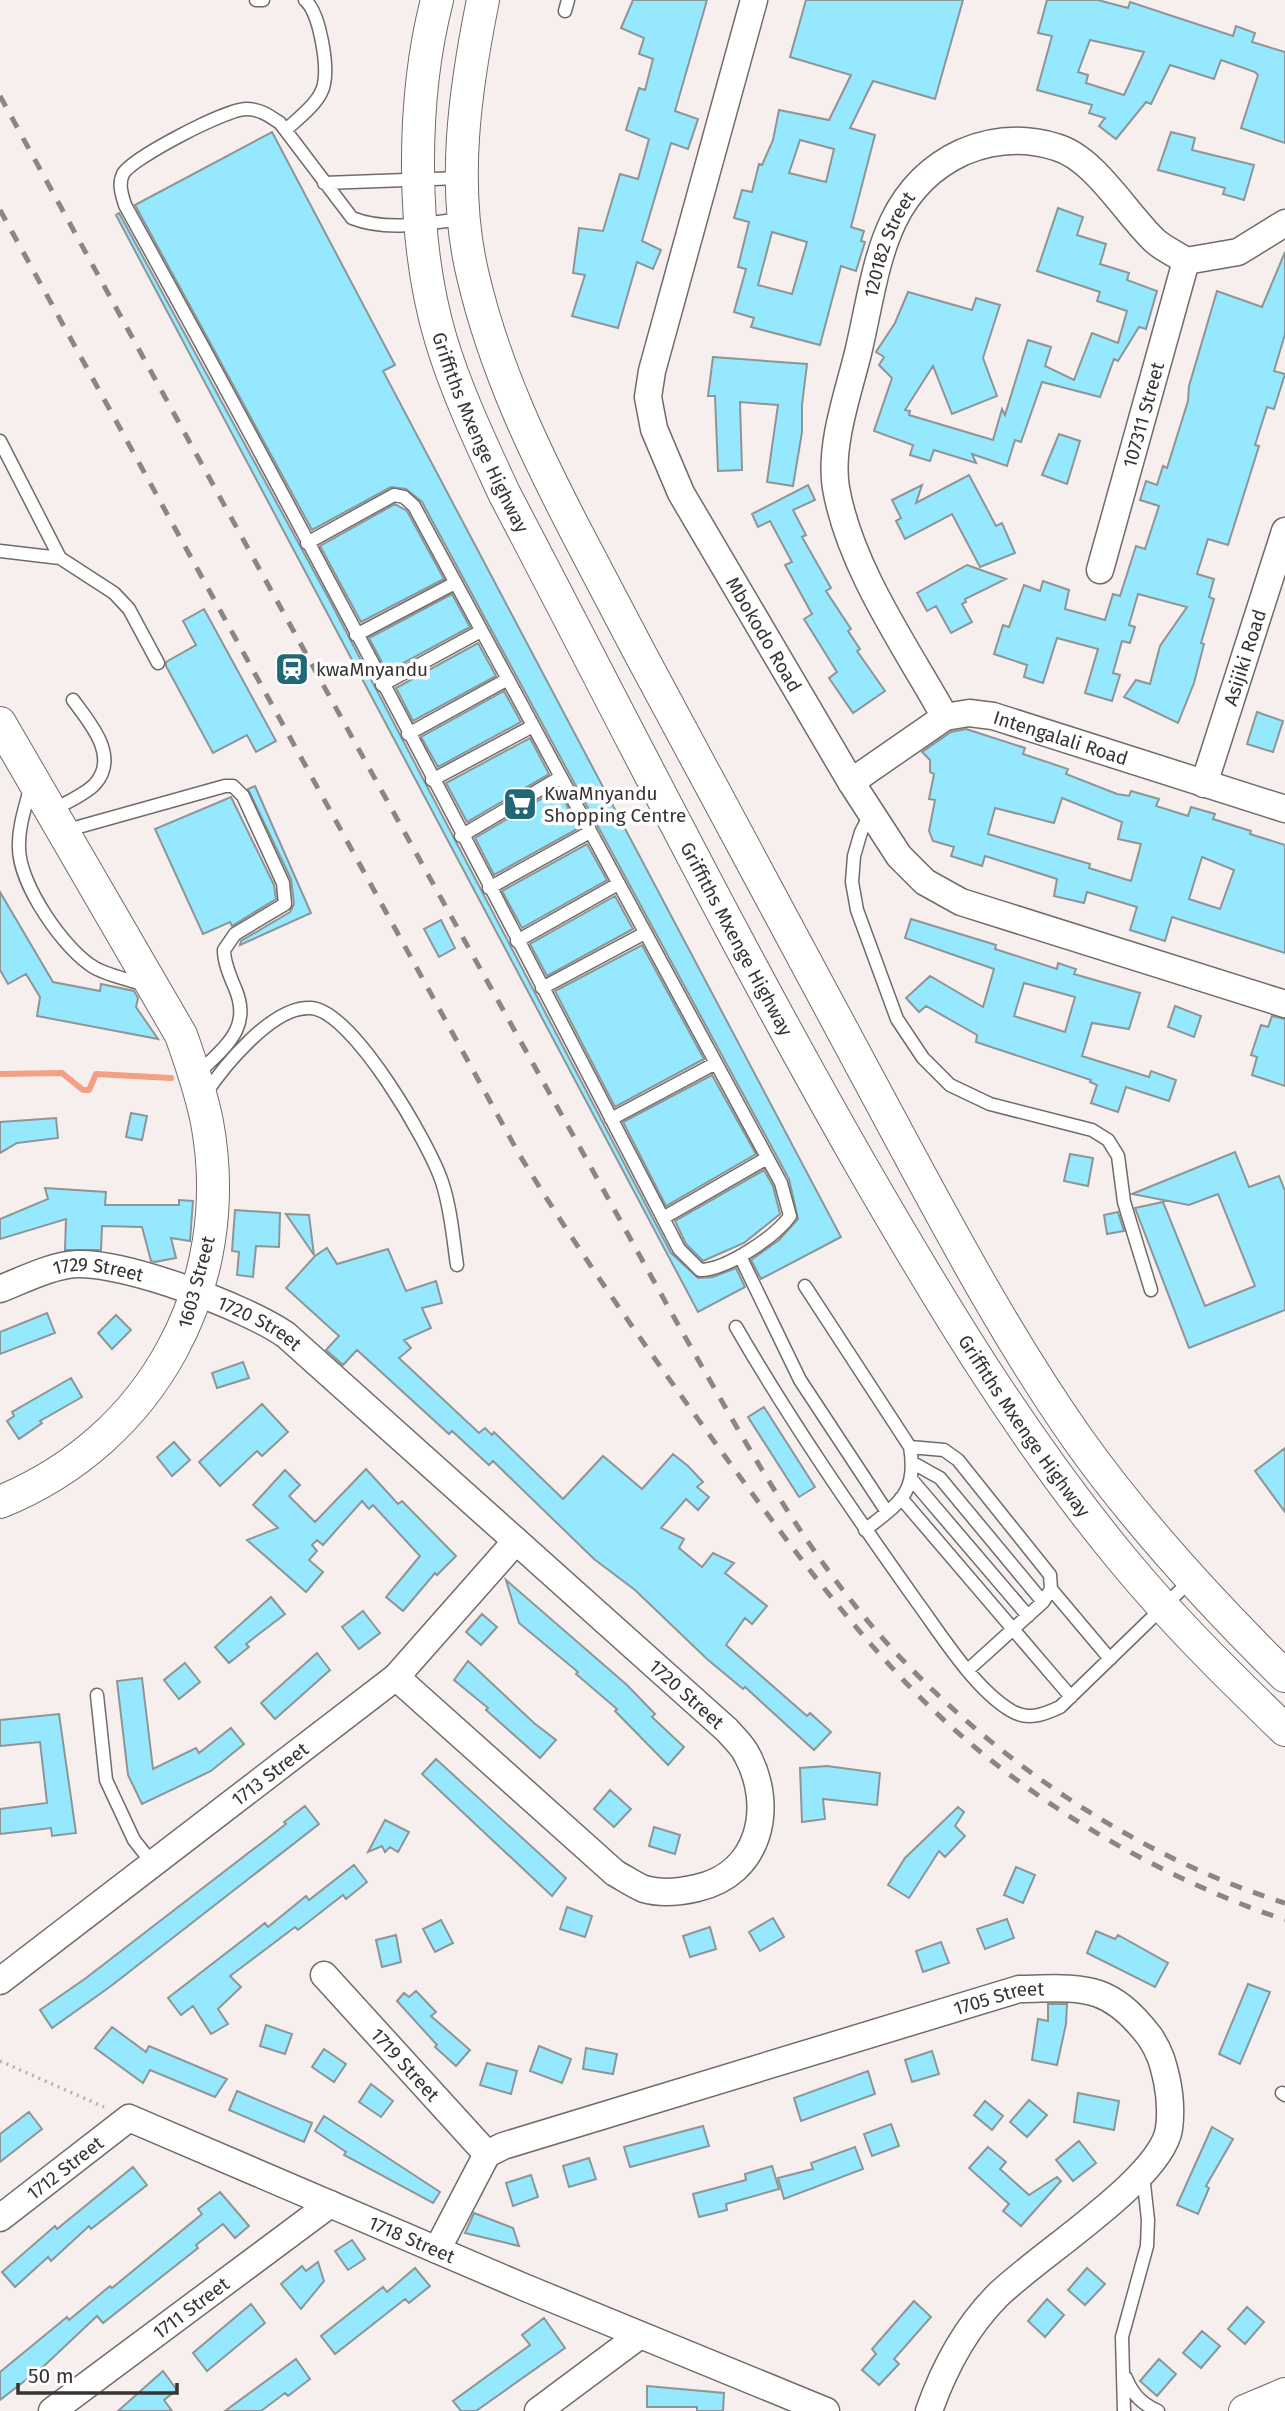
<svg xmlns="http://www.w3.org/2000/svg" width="1285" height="2411" viewBox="0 0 1285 2411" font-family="'Fira Sans',sans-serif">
	<rect width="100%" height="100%" fill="#f6efed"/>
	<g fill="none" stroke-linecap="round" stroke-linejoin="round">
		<!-- stream -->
		<path stroke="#f3a085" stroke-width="6" d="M0 1074 62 1073 83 1090H89L96 1074 171 1078"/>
	</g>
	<!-- building -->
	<path fill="#96e8fe" stroke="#8e9597" stroke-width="2" fill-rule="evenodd" d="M633 0H707L675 111 698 119 688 149 671 143 642 241 661 250 653 269 637 262 618 328 572 316 585 275 573 273 579 228 603 231 620 174 638 179 649 139 626 130 639 88 645 90 653 59 639 54 644 38 621 28Z
		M806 0H963L935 99 873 81 850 128 875 135 851 227 864 231 861 241 865 242 856 271 841 266 820 345 751 327 754 318 734 312 746 269 738 267 749 222 734 218 742 190 752 192 759 164 762 165 773 140 779 110 829 120 851 75 790 57ZM800 140 834 149 826 182 789 173ZM772 232 807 242 792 294 758 285Z
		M1047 0H1098L1128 8 1130 2 1233 36 1236 26 1255 33 1252 42 1285 52V143L1241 128 1258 75 1255 72 1221 60 1214 79 1170 65 1151 104 1146 102 1116 139 1099 126 1105 118 1089 113 1092 105 1037 90 1052 36 1038 33ZM1090 40 1144 52 1124 95 1086 83 1088 75 1078 72Z
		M272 132 395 365 383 371 841 1237 761 1279 751 1260 779 1240 798 1219 789 1179 422 502 406 489 391 487 312 530 135 205Z
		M1171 132 1195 138 1192 150 1254 165 1244 200 1223 194 1225 188 1158 170Z
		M1058 208 1083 217 1077 235 1106 244 1100 264 1129 273 1127 280 1157 291 1146 329 1139 327 1118 361 1114 359 1100 397 1042 382 1021 442 1015 440 1007 466 972 454 976 463 934 450 930 461 910 455 913 445 874 431 892 378 879 365 884 357 876 352 895 323 908 292 972 310 976 298 1000 305 983 358 997 396 952 414 933 366 905 410 910 411 909 415 993 440 1002 409 1005 415 1028 340 1051 347 1045 366 1074 380 1092 333 1118 343 1127 311 1097 301 1100 292 1037 271Z
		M119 213 329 599 671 1253 698 1278 713 1277 736 1268 745 1287 698 1312 116 215Z
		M1285 252V334L1274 371 1285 374 1274 409 1267 407 1255 445 1259 446 1228 545 1208 539 1197 574 1214 579 1209 597 1214 599 1201 643 1204 644 1194 683 1178 723 1124 697 1136 680 1150 684 1160 646 1187 607 1138 594 1129 625 1135 627 1130 643 1122 641 1113 673 1120 675 1112 701 1085 693 1098 649 1057 638 1043 683 1024 677 1027 665 994 654 1003 625 1009 627 1024 585 1040 591 1043 581 1069 590 1065 609 1105 620 1113 594 1120 596 1136 546 1145 549 1159 506 1140 500 1146 481 1157 485 1163 466 1167 468 1188 401 1189 386 1217 291 1262 307Z
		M713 357 807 364 802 405V432L793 486 767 482 778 405 740 402 742 470 718 471 715 396H708Z
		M1059 434 1080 441 1067 484 1042 475Z
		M969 475 996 526 1002 523 1015 553 980 567 952 514 905 539 896 521 901 518 892 500 922 485 916 503Z
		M808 485 815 500 793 510 806 535 802 537 831 588 826 591 851 629 848 631 860 649 857 651 885 691 853 713 829 678 837 672 804 619 812 614 785 565 792 562 770 521 758 527 752 514Z
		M395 504 407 511 444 579 361 622 320 546Z
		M967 565 1006 579 965 599 966 602 962 604 972 622 951 633 936 606 927 611 917 593Z
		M452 594 470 627 387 672 369 638Z
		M204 609 276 741 256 752 247 735 213 753 166 666V662L196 645 183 621Z
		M478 643 496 676 413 721 396 688Z
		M504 691 521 722 438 767 421 737Z
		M1257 712 1283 721 1273 752 1247 744Z
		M966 729 1025 748 1023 754 1068 769 1066 774 1117 794 1129 796 1131 791 1159 799 1156 806 1188 816 1191 807 1215 814 1213 819 1251 831 1250 834 1285 845V953L1172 917 1165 941 1130 930 1137 907 1087 892 1084 903 1054 896 1057 879 985 856 982 866 951 856 954 847 933 841 929 831 935 800 929 799 934 774 930 772V760L922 752 951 732ZM1062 798 1122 822 1118 839 1141 844 1131 881 1089 868 1090 864 988 834 995 808 1054 823ZM1202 857 1234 870 1220 909 1189 899Z
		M530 738 549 774 467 822 446 783Z
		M255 786 311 913 240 945 241 941 290 912 294 904 291 879 248 789Z
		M558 789 579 828 494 875 475 838Z
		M231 797 274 885 276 899 232 926 230 922 203 934 155 829Z
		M587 844 607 880 522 928 502 891Z
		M0 892 53 982 100 991 101 984 134 991 138 998 136 1007 158 1039 37 1016 40 997 26 974 8 984 0 970Z
		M615 896 633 929 547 976 530 944Z
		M911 919 996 945 995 949 1057 969 1058 963 1076 969 1074 974 1140 993 1129 1029 1092 1023 1082 1056 1149 1077 1151 1071 1176 1080 1169 1101 1126 1087 1118 1112 1091 1103 1097 1085 1090 1082 1091 1080 976 1042 977 1035 926 1006 919 1012 906 998 930 976 983 1007 994 969 905 938ZM1024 983 1075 997 1065 1032 1014 1016Z
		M441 920 455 948 439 957 424 929Z
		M642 945 704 1059 615 1107 555 991Z
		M1175 1006 1201 1016 1194 1037 1168 1027Z
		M1272 1016 1285 1019V1086L1252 1075 1257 1057 1251 1055 1261 1025 1268 1027Z
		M712 1075 756 1154 666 1206 623 1122Z
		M131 1113 147 1116 142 1140 126 1137Z
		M56 1118 58 1138 17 1143 0 1153V1122Z
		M1235 1152 1249 1187 1279 1176 1285 1191V1310L1189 1348 1135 1208 1163 1202 1205 1306 1255 1286 1218 1194 1189 1205 1132 1194Z
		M1070 1154 1093 1158 1088 1186 1064 1181Z
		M764 1170 773 1186 780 1214 744 1243 703 1261 686 1244 675 1221Z
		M45 1188 106 1192 105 1205H179V1200L193 1201 190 1241 171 1238 176 1258 155 1262 151 1261 142 1227 102 1226 101 1250H65L66 1219 0 1239V1219L48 1199Z
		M235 1210 280 1213 279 1247 256 1246 253 1277 237 1275 239 1252 232 1251Z
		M1118 1212 1124 1231 1107 1234 1104 1215Z
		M286 1214 309 1215 314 1255Z
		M327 1248 337 1264 388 1249 406 1291 436 1281 442 1303 422 1308 431 1328 404 1340 411 1348 399 1358 479 1433 485 1428 492 1435 494 1432 563 1499 603 1456 642 1489 673 1454 688 1466 703 1482 697 1487 709 1497 698 1510 686 1499 661 1528 684 1539 679 1548 702 1567 713 1553 734 1563 725 1573 767 1606 752 1624 745 1618 726 1645 807 1716 810 1713 831 1732 814 1750 745 1687 743 1689 707 1659 635 1590 594 1559 493 1461 489 1465 452 1431 449 1434 357 1350 343 1365 326 1350 339 1336 286 1288 315 1256Z
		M47 1313 55 1333 0 1354V1332Z
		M116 1315 131 1330 112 1349 98 1333Z
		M243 1362 249 1378 217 1388 212 1373Z
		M71 1378 82 1397 40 1421 42 1423 19 1439 7 1421 14 1416 12 1412Z
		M262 1404 288 1432 262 1456 257 1451 220 1486 199 1462Z
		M764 1407 815 1487 799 1497 748 1417Z
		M174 1442 190 1460 172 1476 157 1457Z
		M1285 1448V1512L1255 1471Z
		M366 1469 398 1504 402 1501 456 1556 437 1575 435 1573 403 1611 386 1597 420 1556 373 1505 369 1509 362 1501 323 1545 317 1540 312 1545 317 1551 309 1560 323 1572 306 1592 247 1540 278 1528 253 1505 285 1470 300 1485 289 1496 315 1522Z
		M506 1580 627 1685 655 1714 652 1717 684 1747 668 1765 615 1711 617 1709 576 1674 578 1672 519 1623Z
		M271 1597 285 1614 246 1644 249 1647 229 1663 215 1647Z
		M363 1611 380 1633 359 1649 342 1627Z
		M482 1614 497 1627 481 1645 466 1632Z
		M317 1653 330 1670 275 1719 261 1703Z
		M468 1661 534 1723 556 1740 540 1758 486 1710 488 1708 454 1680Z
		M185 1663 200 1682 179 1699 164 1680Z
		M142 1678 153 1769 196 1748 199 1753 231 1728 244 1744 211 1771 142 1804 128 1775 117 1681Z
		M59 1714 76 1833 52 1836 51 1828 0 1834V1809L47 1803 40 1742 0 1746V1720Z
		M436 1759 566 1878 552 1896 422 1774Z
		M827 1766 880 1773 877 1805 823 1799 825 1819 802 1822 800 1768Z
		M610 1790 631 1809 614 1827 594 1809Z
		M305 1806 319 1824 111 1986 52 2028 40 2010 86 1978 286 1824 284 1822Z
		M958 1807 964 1812 955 1826 965 1836 945 1857 939 1851 909 1898 888 1885 905 1858Z
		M385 1820 409 1832 398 1852 390 1847 385 1852 382 1846 368 1852Z
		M654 1827 680 1835 675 1854 649 1846Z
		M354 1865 367 1882 346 1899 343 1895 298 1930 295 1927 230 1976 241 1987 218 2009 228 2024 211 2034 193 2006 181 2015 168 1998 265 1923 268 1927 306 1896 309 1900Z
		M1016 1867 1035 1875 1023 1903 1004 1895Z
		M567 1907 592 1916 585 1937 560 1929Z
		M773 1918 784 1937 760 1951 749 1932Z
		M1007 1919 1014 1938 985 1949 977 1929Z
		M441 1920 453 1943 435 1952 423 1929Z
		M710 1927 716 1949 690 1957 683 1936Z
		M1096 1931 1115 1939 1118 1935 1168 1963 1155 1987 1087 1953Z
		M396 1935 401 1962 382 1967 376 1940Z
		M941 1942 949 1963 923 1972 916 1951Z
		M1248 1984 1270 1992 1240 2064 1219 2054Z
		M416 1991 436 2012 431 2016 470 2050 456 2066 435 2047 437 2045 397 2001 404 1993 409 1997Z
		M1048 2004H1067L1066 2024 1057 2065 1032 2060 1038 2019 1048 2021Z
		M266 2025 292 2034 285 2054 260 2046Z
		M112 2027 146 2052 149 2046 227 2079 215 2097 150 2070 143 2083 95 2048Z
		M539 2046 571 2059 562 2083 530 2071Z
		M586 2048 617 2054 613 2074 583 2069Z
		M324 2049 346 2064 334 2082 312 2067Z
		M932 2051 939 2074 912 2082 905 2060Z
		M487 2063 517 2071 511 2094 480 2085Z
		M868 2071 875 2094 801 2121 794 2098Z
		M371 2084 393 2101 381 2117 359 2102Z
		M237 2091 312 2123 304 2142 229 2110Z
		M1078 2093 1119 2101 1114 2130 1074 2122Z
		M1029 2100 1047 2115 1027 2137 1010 2122Z
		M985 2101 1003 2116 992 2130 974 2115Z
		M29 2112 42 2129 0 2162V2134Z
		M324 2116 440 2192 433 2203 344 2155 346 2152 315 2131Z
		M891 2124 899 2146 872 2156 864 2134Z
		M703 2126 709 2146 630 2167 624 2147Z
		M1212 2127 1233 2139 1206 2186 1209 2188 1198 2214 1177 2205Z
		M1079 2141 1096 2163 1073 2181 1056 2160Z
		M855 2147 863 2169 784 2199 778 2178 813 2169 811 2163Z
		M988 2147 1006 2162 1000 2169 1029 2195 1057 2177 1061 2181 1021 2226 1003 2211 1009 2204 969 2168Z
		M589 2158 596 2179 569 2187 563 2166Z
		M772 2166 779 2189 726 2204 727 2210 699 2217 693 2194 746 2180 745 2174Z
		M133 2167 147 2185 91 2229 89 2226 51 2261 48 2257 15 2287 2 2272 55 2226 57 2229Z
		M531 2175 538 2197 513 2206 506 2183Z
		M220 2192 249 2226 235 2238 223 2224 196 2245 198 2248 103 2323 97 2316 44 2366 0 2400V2372L67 2317 69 2320 110 2286 112 2288 202 2214 198 2209Z
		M474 2213 513 2228 519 2246 465 2233Z
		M352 2240 365 2259 348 2270 335 2251Z
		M318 2262 324 2281 301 2309 281 2284 302 2266 306 2271Z
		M415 2268 430 2286 409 2303 405 2299 335 2354 321 2336 383 2287 387 2292Z
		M1087 2268 1105 2284 1085 2305 1068 2290Z
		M1047 2299 1064 2315 1045 2337 1028 2321Z
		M914 2301 931 2317 894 2359 899 2364 879 2385 862 2370 876 2354 872 2349Z
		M251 2304 265 2323 207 2371 193 2353Z
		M1247 2307 1264 2322 1245 2344 1228 2329Z
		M544 2318 565 2348 476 2411H461L453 2401 530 2345 522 2335Z
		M1202 2331 1220 2346 1201 2368 1183 2353Z
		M296 2359 310 2379 288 2396 285 2393 261 2411H225Z
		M1159 2359 1176 2374 1157 2396 1140 2381Z
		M163 2371 177 2390 164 2400 172 2411H118Z
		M647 2386 724 2393 723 2411H697V2407H647Z"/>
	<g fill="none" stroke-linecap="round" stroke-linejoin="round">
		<!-- service casing -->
		<g stroke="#716b69" stroke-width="15">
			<path id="service" d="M256 0H263
				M565 11 568 0
				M286 130C298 118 321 102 324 84 328 65 320 13 305 0
				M324 183 460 178
				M0 441 60 558
				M307 543 394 495 404 497 414 506 781 1183 790 1216C775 1237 726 1270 700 1270L679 1249C498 900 316 550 125 205 122 195 118 184 123 174 132 158 226 109 246 109 260 109 268 115 280 123L352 218C388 232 425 223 463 219
				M0 551 60 558 114 593 129 609 158 663
				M356 635 455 583
				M382 685 481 631
				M408 734 508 679
				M432 780 533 726
				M31 785C26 805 18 827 19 848 19 884 64 950 95 968 110 976 130 980 146 985
				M52 811C64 803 85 795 95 784 120 756 89 722 73 700
				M871 813 861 832 854 856 852 882 857 910 897 1019 923 1058 950 1085 990 1104 1092 1130 1108 1140 1118 1156 1124 1202 1151 1290
				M64 831 225 786H233L243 796 283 883 285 904 235 934 224 950C224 963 230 976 235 988 253 1030 223 1047 196 1076
				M461 836 561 777
				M489 888 590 832
				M517 941 618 884
				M542 988 645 933
				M204 1096C223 1067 273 1005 311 1008 353 1011 429 1143 442 1182 451 1209 453 1238 457 1265
				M611 1119 716 1063
				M663 1218 767 1158
				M740 1256 800 1380 887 1512
				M805 1286 910 1447C918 1493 899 1503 865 1530
				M736 1327C791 1422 853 1512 917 1602 942 1636 974 1688 1010 1710 1027 1721 1043 1715 1060 1707L1190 1581
				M910 1447 944 1450 958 1460 1050 1575 1051 1589 1043 1602 969 1669
				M913 1463 940 1478 1043 1602
				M912 1480 1028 1616
				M901 1498 1071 1697
				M1051 1589 1110 1659
				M97 1695 106 1780 134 1840 153 1864
				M1282 2093 1285 2095
				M1126 2378C1133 2395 1142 2404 1158 2411
				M1124 2411 1122 2337 1147 2246 1148 2220 1143 2175"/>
		</g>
		<!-- minor casing -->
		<g stroke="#716b69" stroke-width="29">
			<g id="minor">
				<path id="s1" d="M754 0 652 371 648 397 654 429 681 493 851 782 899 856 925 882 961 902 1285 1004"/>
				<path id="s2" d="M1100 570 1186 261"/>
				<path id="s3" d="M945 717C906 647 850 568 836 488 829 446 848 394 858 353 877 274 880 190 963 152 994 139 1024 137 1056 147 1095 158 1126 214 1155 241 1164 249 1176 254 1186 261L1238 252 1285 223"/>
				<path id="s4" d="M851 782 945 717 969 713 993 716 1285 809"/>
				<path id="s5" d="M1204 784 1285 531"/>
				<path id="s6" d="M0 1289C23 1280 52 1265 77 1264 125 1262 246 1307 286 1335L727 1730C734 1738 743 1746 747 1755 775 1807 760 1874 697 1888 680 1892 661 1894 644 1889 634 1885 624 1878 615 1873L396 1677"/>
				<path id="s7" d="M324 1975 487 2154"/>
				<path id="s8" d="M0 1981 396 1677 516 1541"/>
				<path id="s9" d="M0 2218 129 2118 526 2288 826 2411"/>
				<path id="s10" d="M437 2250 487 2154 503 2146 1019 1989C1082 1988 1108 1982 1150 2037 1160 2052 1163 2063 1167 2081 1170 2096 1171 2114 1169 2129 1161 2180 1034 2258 996 2297 964 2330 944 2368 929 2411"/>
				<path id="s11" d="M52 2411 330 2204"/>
				<path d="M538 2411 640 2335"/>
			</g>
		</g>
		<!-- tertiary casing -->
		<g stroke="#716b69" stroke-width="34">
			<g id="tertiary">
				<path id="s12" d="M437 0C411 101 411 239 441 340 457 393 481 443 504 493 622 718 735 945 861 1165 940 1302 1021 1437 1122 1559 1172 1620 1228 1675 1285 1730"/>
				<path d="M483 0C465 89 451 186 473 276 495 370 536 455 581 541 622 620 664 699 707 778 770 896 834 1014 897 1132 953 1236 1009 1341 1077 1438 1138 1524 1210 1602 1285 1676"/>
				<path d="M0 723 181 1035C191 1063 201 1092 207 1122 237 1284 153 1440 0 1502"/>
				<path d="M1245 2411 1285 2394"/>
			</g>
		</g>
		<!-- path -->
		<path stroke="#b6b0af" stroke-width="3.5" stroke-dasharray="2 5" stroke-linecap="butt" d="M0 2061 104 2107"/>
		<!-- service -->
		<use href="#service" stroke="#fff" stroke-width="12"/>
		<!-- minor -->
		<use href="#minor" stroke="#fff" stroke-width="26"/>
		<!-- tertiary -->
		<use href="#tertiary" stroke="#fff" stroke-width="32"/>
		<!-- rail -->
		<path stroke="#8b8685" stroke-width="5" stroke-dasharray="12 12" stroke-linecap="butt" d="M0 96C184 432 368 768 555 1103 609 1199 661 1296 716 1391 769 1484 823 1575 896 1653 1001 1765 1138 1857 1285 1903
			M0 210 519 1154C580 1254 647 1349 716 1444 773 1522 829 1600 895 1671 998 1784 1141 1871 1285 1920"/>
	</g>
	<!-- icons -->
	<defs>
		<g id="station-square" transform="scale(1.75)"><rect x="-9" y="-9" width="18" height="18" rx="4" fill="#226777" stroke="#fefefe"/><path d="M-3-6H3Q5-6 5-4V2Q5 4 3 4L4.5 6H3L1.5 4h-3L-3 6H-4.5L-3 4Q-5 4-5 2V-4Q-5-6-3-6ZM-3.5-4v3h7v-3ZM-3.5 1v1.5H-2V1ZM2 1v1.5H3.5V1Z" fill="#fff"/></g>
		<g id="supermarket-square" transform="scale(1.75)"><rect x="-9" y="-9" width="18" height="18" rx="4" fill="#226777" stroke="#fefefe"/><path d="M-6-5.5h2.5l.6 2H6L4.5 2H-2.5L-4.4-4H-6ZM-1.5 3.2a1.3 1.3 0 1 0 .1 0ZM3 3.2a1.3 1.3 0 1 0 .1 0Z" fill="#fff"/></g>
	</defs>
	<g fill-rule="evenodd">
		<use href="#station-square" x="292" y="669"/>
		<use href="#supermarket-square" x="520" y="804"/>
	</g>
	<g text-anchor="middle" stroke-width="7" stroke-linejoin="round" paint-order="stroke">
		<!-- street labels -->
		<g font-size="19" fill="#363332" stroke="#fefefe">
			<text dy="7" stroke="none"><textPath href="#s3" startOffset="506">120182 Street</textPath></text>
			<text dy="7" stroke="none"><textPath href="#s2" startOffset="161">107311 Street</textPath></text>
			<text dy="7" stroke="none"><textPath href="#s12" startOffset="444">Griffiths Mxenge Highway</textPath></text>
			<text dy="7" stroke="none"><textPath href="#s1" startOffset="677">Mbokodo Road</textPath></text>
			<text dy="7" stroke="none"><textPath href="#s5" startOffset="133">Asijiki Road</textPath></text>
			<text dy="7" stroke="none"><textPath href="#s4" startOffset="234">Intengalali Road</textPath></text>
			<text dy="7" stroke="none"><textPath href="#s12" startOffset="1012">Griffiths Mxenge Highway</textPath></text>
			<text dy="7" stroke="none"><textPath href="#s6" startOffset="103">1729 Street</textPath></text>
			<text transform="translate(196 1282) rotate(-75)" y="7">1603 Street</text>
			<text dy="7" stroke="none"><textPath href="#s6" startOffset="275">1720 Street</textPath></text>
			<text dy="7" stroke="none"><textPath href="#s12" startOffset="1578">Griffiths Mxenge Highway</textPath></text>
			<text dy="7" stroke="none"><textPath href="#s6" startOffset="842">1720 Street</textPath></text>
			<text dy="7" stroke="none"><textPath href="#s8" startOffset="340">1713 Street</textPath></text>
			<text dy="7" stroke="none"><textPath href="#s10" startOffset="644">1705 Street</textPath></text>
			<text dy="7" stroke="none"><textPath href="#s7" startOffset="121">1719 Street</textPath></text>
			<text dy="7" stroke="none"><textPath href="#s9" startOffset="82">1712 Street</textPath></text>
			<text dy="7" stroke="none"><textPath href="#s9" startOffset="471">1718 Street</textPath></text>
			<text dy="7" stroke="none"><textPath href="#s11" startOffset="173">1711 Street</textPath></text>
		</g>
		<!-- poi labels -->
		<g font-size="19" fill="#363332" stroke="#fefefe" text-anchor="start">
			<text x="316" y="676">kwaMnyandu</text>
			<text x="544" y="800">KwaMnyandu<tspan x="544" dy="22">Shopping Centre</tspan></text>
		</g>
	</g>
	<!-- scale -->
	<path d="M18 2383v10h159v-10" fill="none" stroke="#363332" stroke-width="3.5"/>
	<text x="28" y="2383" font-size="21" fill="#363332" stroke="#fefefe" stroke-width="5" paint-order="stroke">50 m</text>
</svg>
